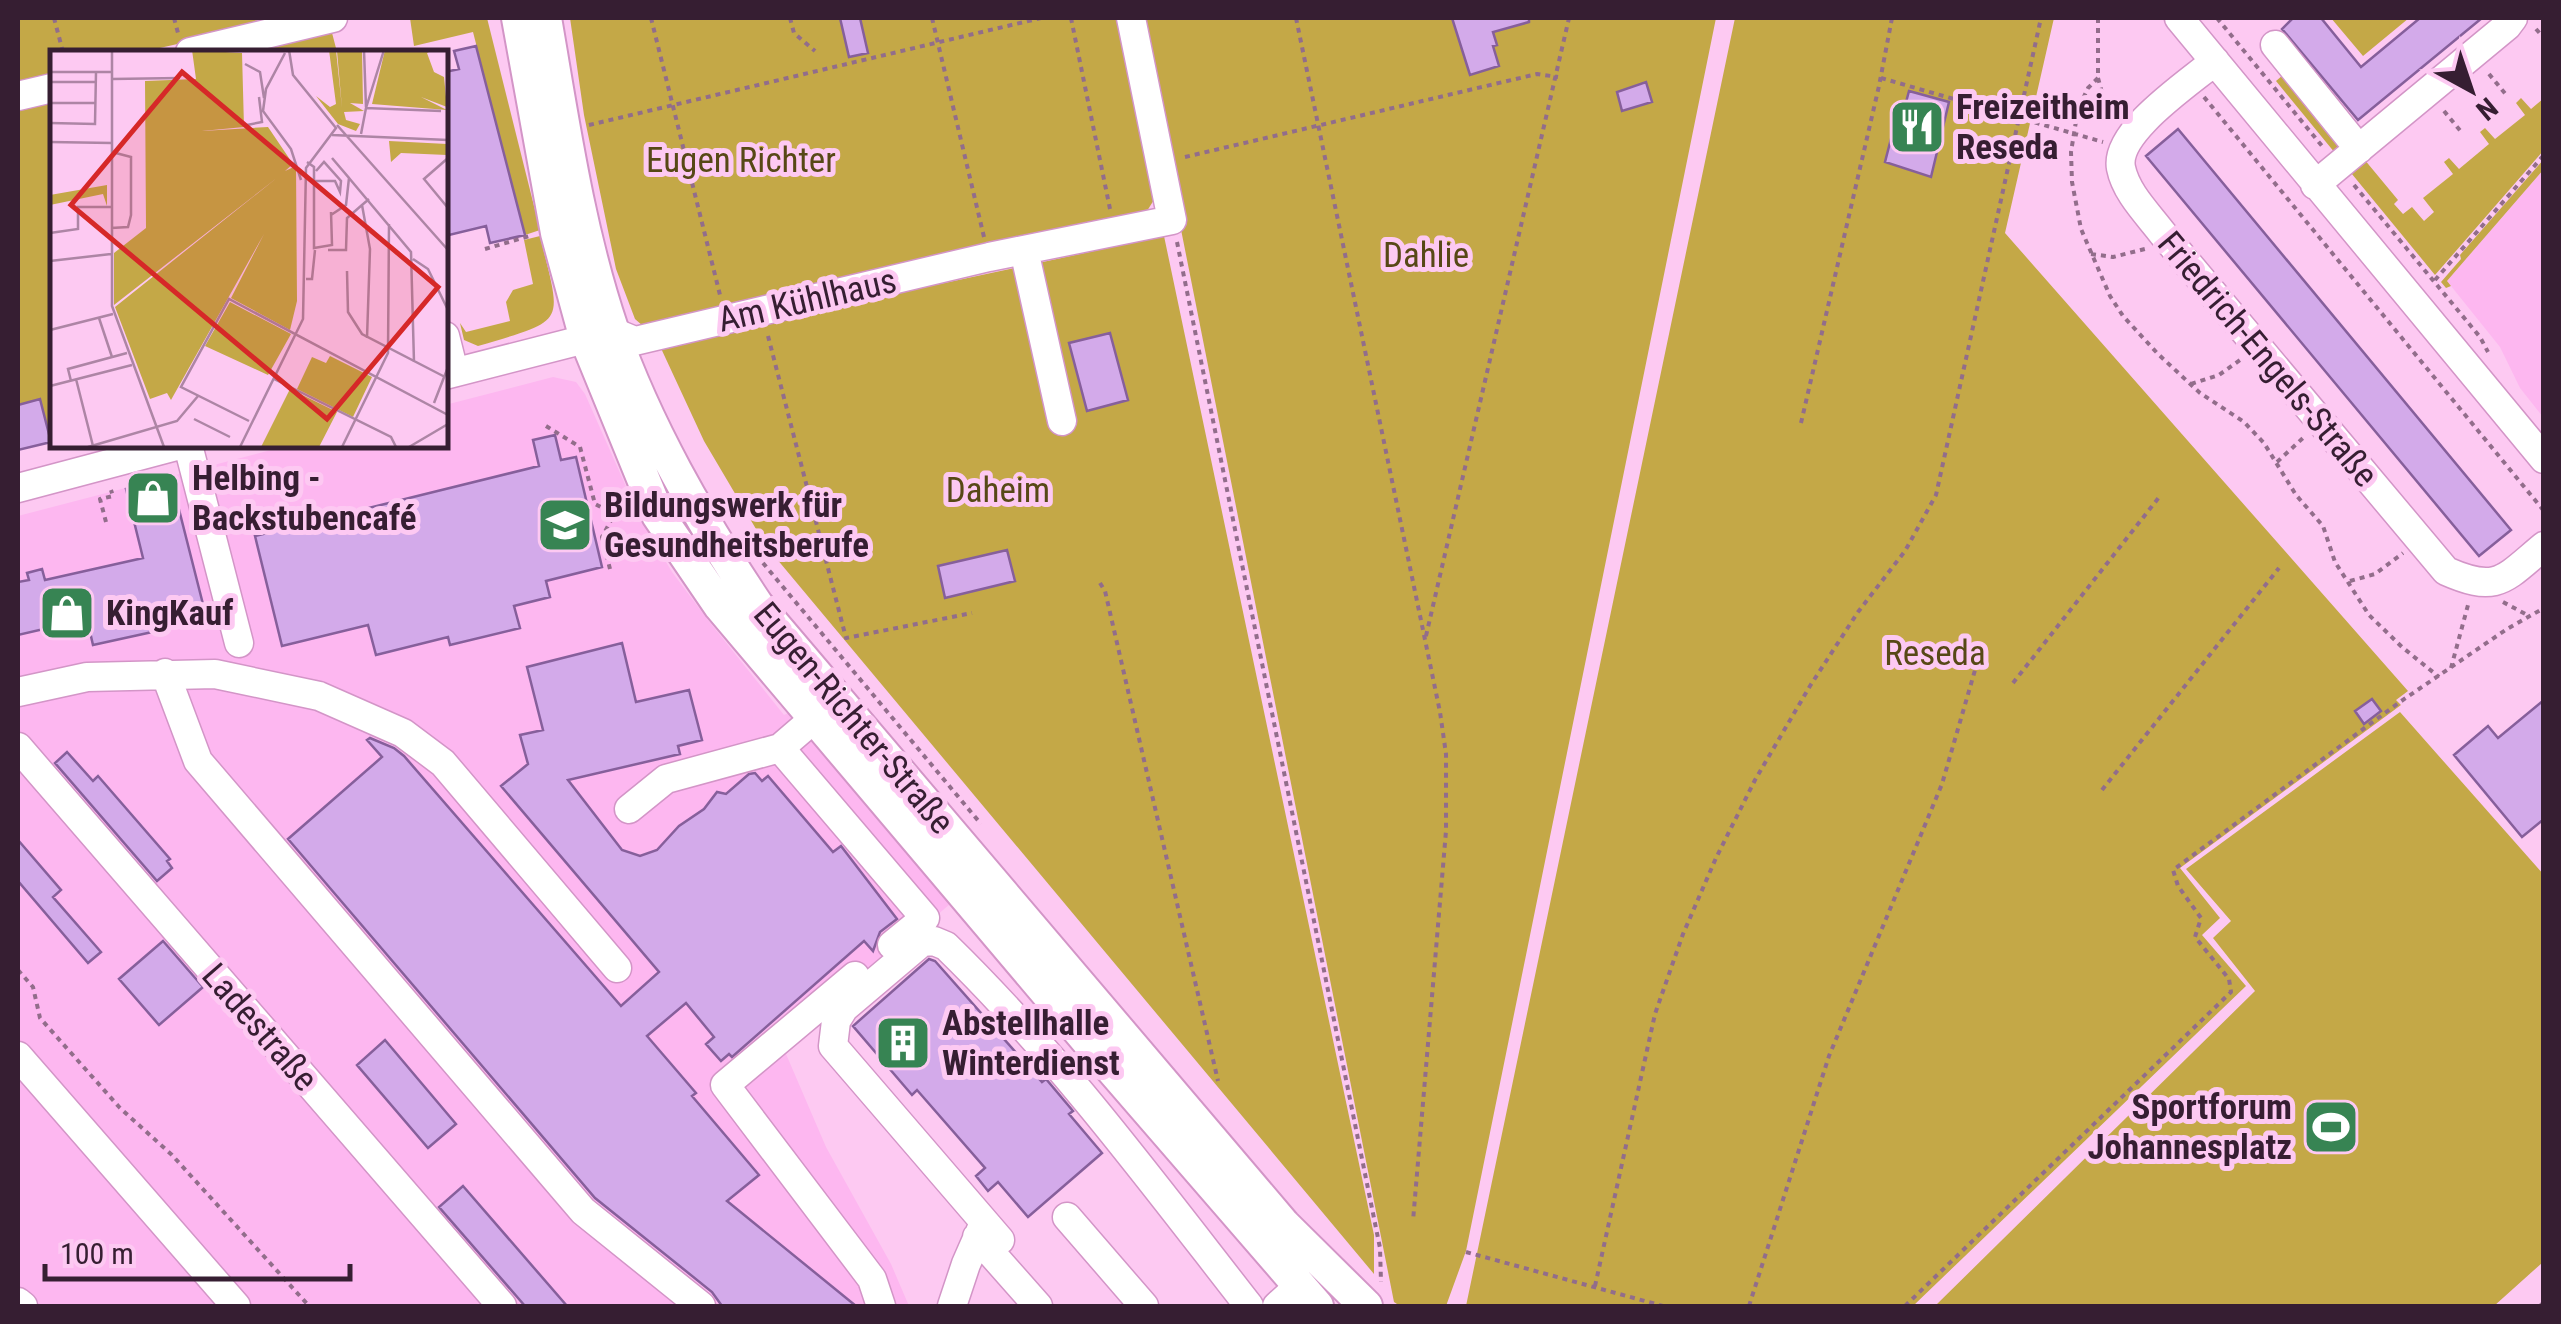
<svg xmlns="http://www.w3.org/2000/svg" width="2561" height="1324" viewBox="0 0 2561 1324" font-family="'Roboto Condensed',sans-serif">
	<rect width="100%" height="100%" fill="#fdc9f2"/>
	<!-- built -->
	<path fill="#fdb7f0" d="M2543 170V417L2520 388 2500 347 2447 281Z
		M553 377 576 382 585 394 640 518 672 572 708 620 784 715 788 713 950 904 783 1047 826 1147 891 1264 909 1306H18V516L290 445H445V405Z"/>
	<!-- green -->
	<path fill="#c4a847" d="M18 18H292L142 52H52V73L18 81Z
		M410 18H487L540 230 525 235 473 32 414 46Z
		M570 18H1120L1157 195 1147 211 655 329 643 326 635 319 616 269 584 115Z
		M1139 18H1716L1466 1251 1446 1306H1400L1394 1302Z
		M1735 18H2054L2005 233 2408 691 2396 700 2401 705 2180 868 2220 918 2202 935 2246 986 1913 1306H1466Z
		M2331 18H2409L2363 56Z
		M331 29 337 52H235Z
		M2283 75 2327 122 2322 127 2331 138 2337 134 2340 146 2335 153 2276 81Z
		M52 96V441L18 450V105Z
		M2521 98 2531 109 2543 99V151L2435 275 2347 168 2364 159 2398 200 2394 204 2403 214 2412 207 2424 221 2434 212 2423 198 2453 174 2444 162 2449 158 2459 169 2489 144 2480 132 2485 128 2495 139 2525 115 2516 103Z
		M2543 160V170L2453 274 2447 281 2451 286 2446 288 2441 282 2461 259 2460 255Z
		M540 236C562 326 568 319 478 346L464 340 460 323 466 332 510 321 506 302 513 290 533 284 524 240Z
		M1164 236 1374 1235V1274L766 546 704 441 659 344Z
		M2400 712 2543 874V1262L2494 1306H1935L2255 991 2213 938 2231 921 2186 869Z"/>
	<!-- building -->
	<path fill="#d3aaea" stroke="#865f9b" stroke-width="2.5" d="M840 18H860L868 53 849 57Z
		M1452 18H1529V22L1493 32 1497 45 1493 46 1499 66 1470 75Z
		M2293 18H2321L2361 67 2420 18H2482L2358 120 2282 29Z
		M476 46 525 235 490 243 486 226 445 236V72L459 69 454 51Z
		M1646 82 1652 102 1622 111 1617 92Z
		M1909 91 1949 102 1931 177 1885 162 1892 135 1897 136Z
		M2178 129 2511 530 2479 556 2146 156Z
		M1110 333 1128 400 1087 411 1069 343Z
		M40 399 51 442 18 450V405Z
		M555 435 561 460 576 457 602 567 546 581 550 597 514 606 520 628 450 645 448 637 376 655 368 625 282 646 255 536 539 466 533 440Z
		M171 478 207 620 93 645 87 619 18 635V582L29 580 27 573 42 569 45 580 143 558 126 489Z
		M1007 550 1015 581 945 598 938 566Z
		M622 643 636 702 689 690 702 740 678 746 680 754 568 780 622 850 640 856 657 850 679 826 704 809 717 792 726 794 749 774 755 773 762 781 768 776 833 852 841 846 897 919 880 932 873 951 864 941 732 1057 729 1054 721 1061 706 1044 714 1037 686 1003 647 1036 696 1093 692 1096 759 1175 727 1201 856 1306H722L712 1292 595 1198 288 839 382 757 367 740 370 738 394 748 404 756 621 1006 659 972 501 786 528 764 520 735 543 730 527 667Z
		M2372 699 2381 711 2364 724 2355 711Z
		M2544 700V819L2522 837 2454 755 2488 726 2498 738Z
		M67 752 93 781 98 776 170 859 167 861 172 868 157 881 55 763Z
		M18 840 61 890 53 897 101 952 88 963 18 881Z
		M163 941 203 987 159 1025 119 979Z
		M929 959 935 961 1042 1082 1046 1079 1073 1111 1069 1114 1102 1153 1028 1217 998 1182 988 1191 976 1176 985 1168 917 1090 912 1095 853 1026Z
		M385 1040 456 1124 428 1148 357 1065Z
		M463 1186 567 1306H525L439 1207Z"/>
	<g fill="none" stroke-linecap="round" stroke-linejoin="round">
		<!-- minor casing -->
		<g stroke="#d395c7" stroke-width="31">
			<path id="minor" d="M2179 18 2544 459
				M2275 45 2359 149
				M190 52 333 18
				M2215 61C2189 83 2114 132 2121 168 2126 193 2148 214 2163 234L2446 571C2498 594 2504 579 2544 546
				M18 96 52 88
				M2315 185 2507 26 2513 18
				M1024 250 1062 421
				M445 336 454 372
				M445 375 613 332 635 341 989 257 1172 220 1131 18
				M188 445 239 643
				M18 488 180 445
				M165 673 198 761 583 1211 701 1306
				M18 692 87 677 215 674 319 696 403 733 443 763 617 968
				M816 717 780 748 925 918 892 945
				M18 747 502 1306
				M629 809 666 779 780 748
				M855 976 725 1085 872 1279 881 1306
				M18 1056 236 1306
				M1067 1217 1144 1306
				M977 1237 1038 1306
				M1000 1240 833 1046 836 1021 844 1008 922 942 934 941 946 946C1059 1056 1152 1182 1249 1306
				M18 1302 23 1306
				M952 1306 966 1264 984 1223
				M1277 1306 1299 1286"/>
		</g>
		<!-- major casing -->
		<g stroke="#d395c7" stroke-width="36">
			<path id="major" d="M518 18 557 233 586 339 658 515 720 606 1097 1052 1317 1306
				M545 18C563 122 578 229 612 329 647 428 699 518 757 605L1284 1225 1366 1306"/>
		</g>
		<!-- path -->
		<path stroke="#926d8b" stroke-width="4" stroke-dasharray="5 5" stroke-linecap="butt" d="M54 18 63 52
			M174 18 178 33
			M651 18 721 299
			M790 18 794 33 815 51
			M932 18 984 237
			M1071 18 1110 209
			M1296 18 1440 712 1446 754V831L1413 1221
			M2098 18V78L2111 125
			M2217 18 2322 146
			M2536 29 2544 38
			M2489 74 2508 97
			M1881 78 2103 142
			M2098 78 2088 88 2078 109 2071 152 2072 182 2081 229 2110 296 2123 316 2158 354 2200 393 2244 422 2264 443 2296 495 2323 526 2335 562 2369 615 2402 647 2439 677
			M2204 97 2544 511
			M2444 111 2463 134
			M589 125 1041 18
			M1185 157 1537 74 1558 77
			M2354 185 2480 337 2488 352
			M1177 242 1380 1248 1381 1282
			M485 249 533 235
			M2091 254 2113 257 2145 249
			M2435 280 2544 155
			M768 336 846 638 972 613
			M2191 384 2219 375 2240 360
			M1801 423 1879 86 1892 18
			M546 426 580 447 595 504 614 514 628 511
			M2277 462 2303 438
			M106 522 100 499 113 496 111 490
			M763 563 981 824
			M610 569 602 537 622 500
			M2350 581 2375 574 2403 553
			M1100 583 1105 591 1218 1081
			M2503 602 2529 616
			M1426 636 1569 18
			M2451 668 2468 605
			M2013 683 2160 496
			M2102 790 2279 568
			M18 970 33 987 40 1018 120 1108 172 1155 309 1306
			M1466 1252 1663 1306
			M1595 1286 1655 1014 1683 934 1716 858 1755 780 1810 686 1858 612 1905 551 1936 495 2041 18
			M1749 1306 1829 1056 1942 784 1982 646
			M1905 1306 2231 992 2229 979 2195 937 2201 918 2178 886 2173 870 2397 704 2507 629 2544 608
			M2540 1306 2544 1302"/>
		<!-- minor -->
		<use href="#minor" stroke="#fff" stroke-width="28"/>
		<!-- major -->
		<use href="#major" stroke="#fff" stroke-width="32"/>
	</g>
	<!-- icons -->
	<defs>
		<g id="restaurant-square" transform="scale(2.875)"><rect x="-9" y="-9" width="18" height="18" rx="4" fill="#378453" stroke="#fdc9f2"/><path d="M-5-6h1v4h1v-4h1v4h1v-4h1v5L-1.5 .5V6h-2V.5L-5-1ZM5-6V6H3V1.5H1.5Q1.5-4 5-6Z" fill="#fff"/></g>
		<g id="shop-square" transform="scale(2.875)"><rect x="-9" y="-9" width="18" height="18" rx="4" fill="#378453" stroke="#fdc9f2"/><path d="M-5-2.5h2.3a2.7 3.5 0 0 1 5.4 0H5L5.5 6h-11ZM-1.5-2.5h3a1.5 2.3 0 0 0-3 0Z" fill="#fff"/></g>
		<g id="school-square" transform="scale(2.875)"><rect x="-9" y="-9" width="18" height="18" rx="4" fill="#378453" stroke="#fdc9f2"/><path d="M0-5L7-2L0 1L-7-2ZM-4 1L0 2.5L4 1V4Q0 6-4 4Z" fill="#fff"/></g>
		<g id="building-square" transform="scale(2.875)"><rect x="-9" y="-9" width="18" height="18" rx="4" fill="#378453" stroke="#fdc9f2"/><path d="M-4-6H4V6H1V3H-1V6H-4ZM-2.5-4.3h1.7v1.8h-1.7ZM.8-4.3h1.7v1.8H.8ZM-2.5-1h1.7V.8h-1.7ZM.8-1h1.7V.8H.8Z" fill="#fff"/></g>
		<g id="stadium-square" transform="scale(2.875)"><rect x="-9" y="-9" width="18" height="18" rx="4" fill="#378453" stroke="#fdc9f2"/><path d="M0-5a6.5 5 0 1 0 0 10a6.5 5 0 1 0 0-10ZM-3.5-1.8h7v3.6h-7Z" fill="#fff"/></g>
	</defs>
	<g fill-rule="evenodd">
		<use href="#restaurant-square" x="1917" y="127"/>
		<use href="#shop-square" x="153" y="498"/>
		<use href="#school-square" x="565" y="525"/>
		<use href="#shop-square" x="67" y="613"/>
		<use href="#building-square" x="903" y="1043"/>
		<use href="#stadium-square" x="2331" y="1127"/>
	</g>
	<g text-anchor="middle" stroke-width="10" stroke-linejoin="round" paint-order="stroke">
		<!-- poi labels -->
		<g font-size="35" font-weight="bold" fill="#361e32" stroke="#fdc9f2" text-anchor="start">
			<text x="1956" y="119">Freizeitheim<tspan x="1956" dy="40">Reseda</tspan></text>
			<text x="192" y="490">Helbing -<tspan x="192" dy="40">Backstubencafé</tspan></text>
			<text x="604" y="517">Bildungswerk für<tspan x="604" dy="40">Gesundheitsberufe</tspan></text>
			<text x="106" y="625">KingKauf</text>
			<text x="942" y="1035">Abstellhalle<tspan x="942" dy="40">Winterdienst</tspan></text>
			<text x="2292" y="1119" text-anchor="end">Sportforum<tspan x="2292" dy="40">Johannesplatz</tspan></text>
		</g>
		<!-- park labels -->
		<g font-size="35" fill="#574816" stroke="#fdc9f2">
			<text x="741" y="172">Eugen Richter</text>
			<text x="1426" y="267">Dahlie</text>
			<text x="998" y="502">Daheim</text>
			<text x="1935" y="665">Reseda</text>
		</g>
		<!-- street labels -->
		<g font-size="35" fill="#361e32" stroke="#fdc9f2">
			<text transform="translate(807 300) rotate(-13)" y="12">Am Kühlhaus</text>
			<text transform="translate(2268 359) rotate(50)" y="12">Friedrich-Engels-Straße</text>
			<text transform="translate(854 718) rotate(50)" y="12">Eugen-Richter-Straße</text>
			<text transform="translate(260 1027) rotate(49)" y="12">Ladestraße</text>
		</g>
	</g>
	<!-- overview -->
	<g transform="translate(50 50)">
		<rect width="398" height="398" fill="#fdc9f2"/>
		<path d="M142 0 192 3 194 77 152 81 218 77 243 114 235 121 246 116 247 251 240 280 181 248 214 184 121 350 117 343 100 349 65 257 228 127 64 255V203L96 178 95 31 146 29ZM279 0H286L292 58 287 1 312 0 313 54 300 53 314 61 294 62 296 70 310 74 306 81 288 74 266 46 280 57 286 54ZM335 0H383L377 3 384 22 394 27 397 57 371 47 397 60 322 54ZM339 91 397 94V105L351 103 341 112ZM57 135V156L53 144 0 155V145ZM180 252 241 284 218 325 155 296ZM280 306 322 327 303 367 247 339 262 307 276 313ZM240 339 287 362 269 397H211Z" fill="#c4a847"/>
		<path fill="none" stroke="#ad85a5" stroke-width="2.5" d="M62 0V256L114 397M314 0 316 57M235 3 216 39 213 61 241 99 251 130M195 14 210 22 214 48M0 22H62M62 29 130 28M0 32H45M0 53H45M316 58 334 0M0 73 45 74 46 22M197 75 212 72 209 47M287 75 398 200M311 84 316 58 391 61M282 85 398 90M0 92 62 93M398 108 374 129 398 158M257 112 264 117V198L282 195 281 162M299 128 361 202 364 312M261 131H285L290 142 291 131 274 112 266 121M281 165 296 155 299 128 282 108M61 178 78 177 81 165V107L62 102M0 183 28 179V157H61M278 200H296L297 168 312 155M363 209 378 219 398 260M0 211 61 204M297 221 298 262 312 284 395 327M256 229H262L265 200M49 268 62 307M0 280 63 264M317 288 320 199 312 155 319 149M26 329 43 396M224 329 341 387 346 397M21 331 18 319 77 303M0 336 82 315M384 353 398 317M144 369 180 387M199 371 131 337 179 249 398 365M38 397 127 371 148 346M190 397 253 269 256 118 286 78 243 25 239 0M292 397 338 303 339 174M359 397 398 374"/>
		<path fill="#d62828" fill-opacity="0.15" stroke="#d62828" stroke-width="5" d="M132 22 388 237 277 369 21 155Z"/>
		<rect width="398" height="398" fill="none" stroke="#361e32" stroke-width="5"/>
	</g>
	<!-- border -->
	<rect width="2561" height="1324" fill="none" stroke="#361e32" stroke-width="40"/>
	<!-- north arrow -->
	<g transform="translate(2471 90) rotate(140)" stroke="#fdc9f2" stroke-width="8" paint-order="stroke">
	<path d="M0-8L18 38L0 25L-18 38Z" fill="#361e32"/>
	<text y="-15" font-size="28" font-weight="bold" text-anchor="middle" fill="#361e32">N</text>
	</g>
	<!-- scale -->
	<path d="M45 1264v15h305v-15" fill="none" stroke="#361e32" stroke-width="5"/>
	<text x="60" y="1264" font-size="30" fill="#361e32" stroke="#fdc9f2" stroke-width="8" paint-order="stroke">100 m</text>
</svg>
